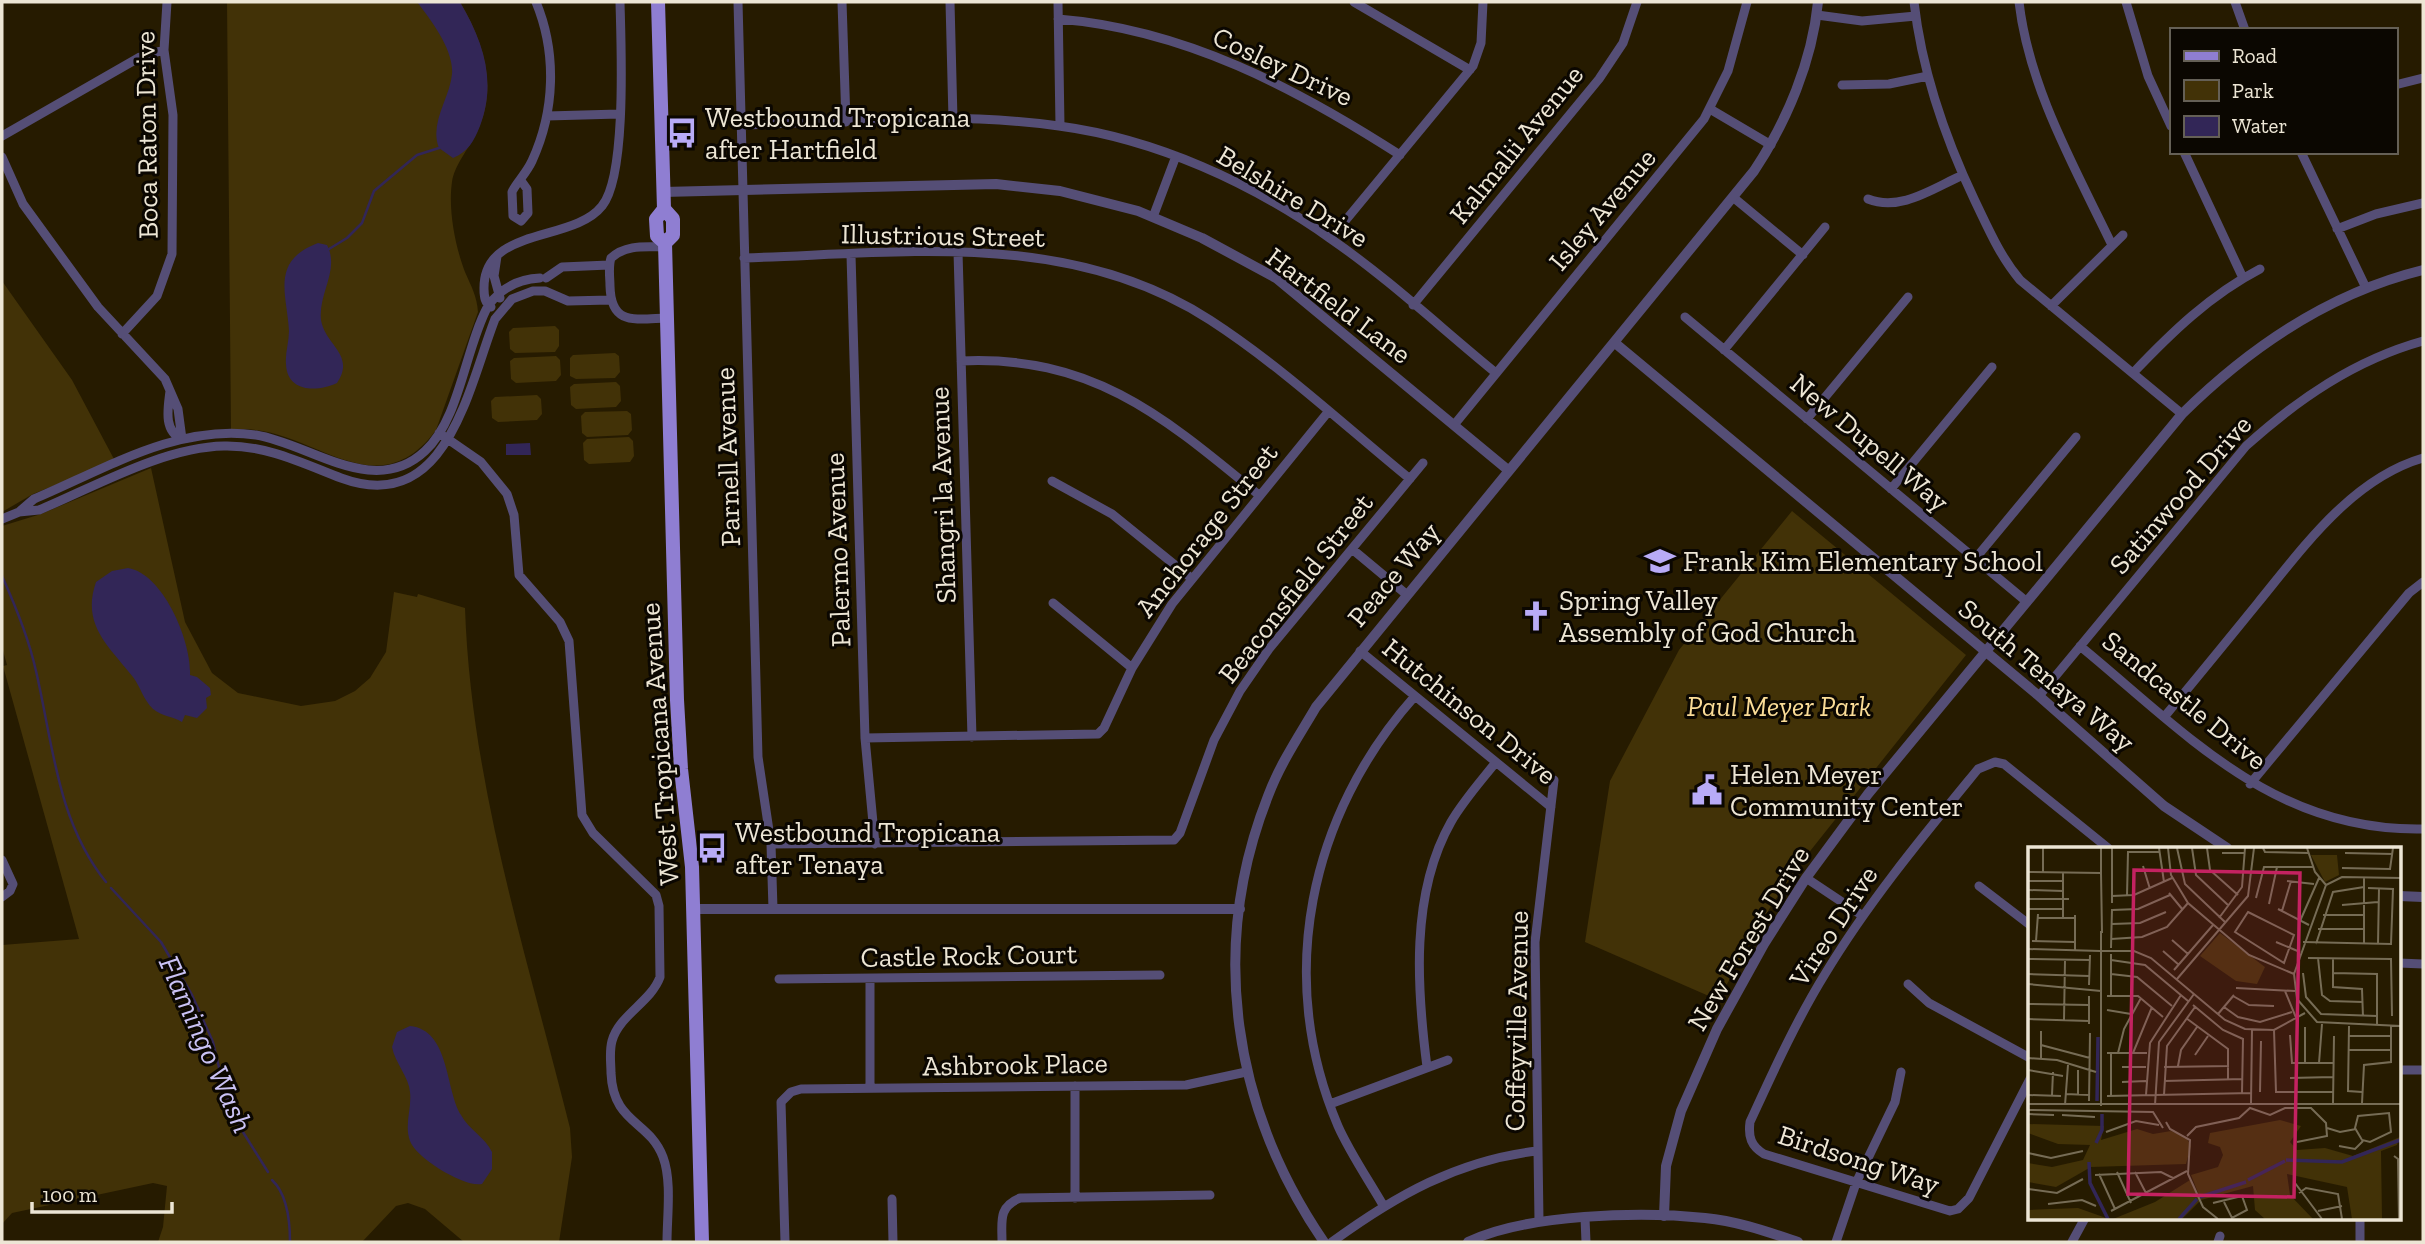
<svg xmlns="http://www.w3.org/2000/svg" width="2425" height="1244" viewBox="0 0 2425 1244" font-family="'Zilla Slab',serif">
	<rect width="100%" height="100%" fill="#261b00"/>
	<!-- green -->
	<path fill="#423207" d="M227 2H460C484 43 499 88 476 134 469 148 454 166 452 182 448 209 455 246 465 272 471 286 477 296 478 312L436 430C373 515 307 419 231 430Z
		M2 281 72 380 115 461 33 494 2 512Z
		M555 326 559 330V346L555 352 515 353 510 349 509 332 513 328Z
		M615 353 619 356 620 372 615 378 576 379 570 376V358L573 355Z
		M556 356 560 360 561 375 556 381 516 383 511 379 510 361 514 358Z
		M616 382 620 386 621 401 616 407 576 409 571 405 570 387 574 384Z
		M537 395 541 399 542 414 537 420 498 422 492 418 491 401 495 397Z
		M627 411 631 414 632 430 628 435 587 437 582 433 581 416 585 412Z
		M629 437 633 441 634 456 630 462 589 464 584 460 583 443 587 439Z
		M151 468 185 622 212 673 238 693 301 706 335 701 355 691 370 678 386 652 394 592 417 597 418 594 465 608C471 785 527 956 570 1128L572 1157 559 1242H464L425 1209 408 1203 396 1206 362 1242H158L163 1227 167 1186 153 1183 12 1213 2 1224V945L79 939 3 666 7 665 2 647V526L41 514Z
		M1792 511 1966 655 1803 860 1771 906 1718 1000 1585 942 1610 781 1679 650Z"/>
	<!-- water -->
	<path fill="#322657" d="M417 2H460C483 41 497 81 480 126 474 141 468 152 453 158L439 148C429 123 450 98 452 74 454 50 431 20 417 2Z
		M318 243 327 245C340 270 318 293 321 320 325 345 356 355 337 383 318 392 287 393 286 364 285 353 289 342 289 331 287 294 270 261 318 243Z
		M530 443 531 455H506V444Z
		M128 568C164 574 192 643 190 675L197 677 210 688 211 695 206 698 207 708 197 718 185 715 182 722C172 716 163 717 153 709 143 699 141 688 133 677 109 646 81 625 96 582L112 571Z
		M410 1026C450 1030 445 1089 461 1115 469 1130 485 1137 492 1152V1169L482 1184C465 1188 416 1158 410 1141 404 1124 412 1109 410 1092 409 1077 395 1063 392 1047L397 1032Z"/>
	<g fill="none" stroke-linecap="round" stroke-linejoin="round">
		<!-- stream -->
		<path stroke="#322657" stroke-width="2.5" d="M329 249 347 238 362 223 374 191 417 155 439 148
			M2 576C16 607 29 639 36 671 53 744 57 821 106 882
			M111 888 161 942 192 995 213 1042 225 1093 238 1124 268 1172
			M272 1180C287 1194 290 1222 290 1242"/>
		<!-- minor -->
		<path stroke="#554e76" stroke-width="9" d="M738 2 758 757 771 844 773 909
			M842 2 846 122
			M950 2 953 119
			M1058 2 1060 126
			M1354 2 1470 70
			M1914 2C1922 72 1945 138 1975 201 1989 230 2000 256 2020 280L2182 414
			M2019 2C2029 88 2075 168 2112 245
			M2126 2 2148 76 2171 126
			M2235 2 2245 30
			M1817 15 1862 21 1916 16
			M1058 19C1184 29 1296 88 1400 155
			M1842 85 1889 84 1928 76
			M2395 85 2423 78
			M1710 109 1771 145
			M547 116 619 114
			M741 125C846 122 955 111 1059 126 1156 139 1252 183 1331 239 1389 279 1442 329 1496 373
			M2 136 140 57 164 50
			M2184 152 2243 278
			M2301 152 2366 288
			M2 157 23 204 98 307 165 379 178 409 182 439
			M522 182 527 189 528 213 521 221 513 216 512 192C516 183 526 174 532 161 555 111 557 53 536 2
			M1734 198 1803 255
			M1868 199C1901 212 1933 188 1963 175
			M1153 217 1176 156
			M2337 229 2376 214 2423 203
			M1331 238 1473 66 1481 43 1483 2
			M665 247C646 247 626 244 611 258 608 267 610 277 610 286 611 326 635 319 667 318
			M958 252 972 737
			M851 255 865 738 875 844
			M497 256 494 276 500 298
			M744 258C903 253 1070 229 1210 320 1281 366 1345 426 1410 479
			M546 278 562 267 609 265
			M1413 305 1599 79 1623 43 1637 2
			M2051 306 2123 235
			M491 307C485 303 484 297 484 289 483 226 573 243 602 206 627 176 621 44 620 2
			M1685 317 2027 602
			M122 334 157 296 172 254 173 115 164 50 167 2
			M1724 350 1825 227
			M961 361C1093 355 1164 417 1259 495
			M2133 373C2171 333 2210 295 2260 269
			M170 391C168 408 163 431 182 439
			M1807 419 1908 297
			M1454 425 1704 119 1728 71 1747 2
			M439 433 481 462 507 494 514 515 519 575 560 622 569 641 582 815 593 833 656 895 659 906 660 977C651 1002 619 1015 612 1041 609 1052 611 1063 611 1073 613 1124 649 1120 663 1157 672 1181 667 1216 667 1242
			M1052 481 1112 514 1191 578
			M1891 489 1992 367
			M19 512 34 499C103 470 179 423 256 435 311 444 374 499 425 451 460 419 465 348 488 306 501 288 518 279 540 278
			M2 519 19 512 39 510C94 487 164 447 224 446 266 445 302 463 341 478 447 517 468 388 495 319L512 299 533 291H545L568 301 610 300
			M1352 549 1406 594
			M1975 559 2076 437
			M1053 603 1132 668
			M2080 646C2187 734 2274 832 2423 829
			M1360 651 1551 807
			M2039 696 2246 446C2298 399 2355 360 2423 341
			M2165 716C2196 679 2226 642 2257 604 2302 549 2351 479 2423 458
			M865 738 1098 734 1104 728 1132 668 1172 604 1328 412
			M2250 784 2409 593 2423 582
			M771 844 1174 840 1180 833 1214 740 1240 691 1269 649 1423 463
			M2 860 13 884 10 891 2 897
			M1806 878 1863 916
			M1979 886 2030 925
			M2399 963 2423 964
			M779 979 1160 975
			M870 980V1088
			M1908 984 1929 1003 2030 1058
			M1427 1067C1417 989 1410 894 1451 822 1463 801 1481 781 1496 762
			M2399 1070H2423
			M2030 1079 1969 1198 1958 1209 1950 1211 1764 1154C1751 1146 1748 1137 1750 1122 1773 1072 1796 1021 1825 974 1869 901 1924 835 1978 769L1995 762 2004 764 2108 848
			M1075 1086V1198
			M1330 1104 1448 1060
			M892 1199 893 1242
			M1383 1205C1368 1179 1350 1153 1338 1126 1275 977 1309 815 1415 696
			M1585 1218 1586 1242
			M1539 1221 1535 942 1554 780
			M785 1242 781 1102 791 1092 801 1089 1186 1085 1246 1072
			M1002 1242C1002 1221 998 1207 1020 1198L1210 1195
			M1332 1242C1395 1196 1458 1160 1537 1151
			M1836 1242 1856 1183 1895 1102 1901 1072
			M2072 1242 2085 1218
			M2218 1242 2220 1236
			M2360 1242V1218"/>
		<!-- tertiary -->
		<path stroke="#554e76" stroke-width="10" d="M663 192 996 184 1060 191 1138 211 1202 238 1276 278 1508 470
			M1615 343 2039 696 2164 806 2227 848
			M2399 896 2423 897
			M693 909H1240
			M1664 1216 1666 1166 1681 1111 1717 1029 1764 944 1806 878 1868 794 2182 414C2250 347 2329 293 2423 270
			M1324 1242C1233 1109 1208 948 1268 796 1280 764 1299 736 1316 707L1754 171C1787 121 1812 62 1818 2
			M1468 1242C1525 1214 1642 1211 1705 1218 1737 1221 1768 1232 1798 1242"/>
		<!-- primary -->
		<path stroke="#8f7ed2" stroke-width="14" d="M658 2 664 209 656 219 657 236 665 243 677 700 681 769 692 867 702 1242
			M664 209 673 219V235L665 243"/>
	</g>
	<!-- icons -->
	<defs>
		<g id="bus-bare" transform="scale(2.415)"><path d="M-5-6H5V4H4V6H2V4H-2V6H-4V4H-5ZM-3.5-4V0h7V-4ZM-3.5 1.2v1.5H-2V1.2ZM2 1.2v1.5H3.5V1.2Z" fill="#b8abf7" stroke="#0b0701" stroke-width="2.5" paint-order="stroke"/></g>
		<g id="school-bare" transform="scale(2.415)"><path d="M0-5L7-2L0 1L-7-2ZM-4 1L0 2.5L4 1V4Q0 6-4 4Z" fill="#b8abf7" stroke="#0b0701" stroke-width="2.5" paint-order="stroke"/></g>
		<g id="church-bare" transform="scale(2.415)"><path d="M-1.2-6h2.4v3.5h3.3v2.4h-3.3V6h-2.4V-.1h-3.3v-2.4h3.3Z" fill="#b8abf7" stroke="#0b0701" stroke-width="2.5" paint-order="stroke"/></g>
		<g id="civic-bare" transform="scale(2.415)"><path d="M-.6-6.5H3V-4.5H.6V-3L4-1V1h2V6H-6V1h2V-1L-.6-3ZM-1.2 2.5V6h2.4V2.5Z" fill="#b8abf7" stroke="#0b0701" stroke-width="2.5" paint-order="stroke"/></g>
	</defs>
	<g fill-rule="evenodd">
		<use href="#bus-bare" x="682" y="133"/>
		<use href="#school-bare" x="1660" y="561"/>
		<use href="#church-bare" x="1536" y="616"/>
		<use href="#civic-bare" x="1707" y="790"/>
		<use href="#bus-bare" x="712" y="848"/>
	</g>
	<g text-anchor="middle" stroke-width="6" stroke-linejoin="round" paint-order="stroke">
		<!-- street labels -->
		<g font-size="28" fill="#ede6d5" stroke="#0b0701">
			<text transform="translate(1283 66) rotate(25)" y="10">Cosley Drive</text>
			<text transform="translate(146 135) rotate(-91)" y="10">Boca Raton Drive</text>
			<text transform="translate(1516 144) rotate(-51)" y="10">Kalmalii Avenue</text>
			<text transform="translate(1293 196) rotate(31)" y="10">Belshire Drive</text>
			<text transform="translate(1602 209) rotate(-50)" y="10">Isley Avenue</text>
			<text transform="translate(943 235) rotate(1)" y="10">Illustrious Street</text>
			<text transform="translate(1339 305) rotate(37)" y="10">Hartfield Lane</text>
			<text transform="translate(1870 442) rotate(40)" y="10">New Dupell Way</text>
			<text transform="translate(727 457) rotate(-92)" y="10">Parnell Avenue</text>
			<text transform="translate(2180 494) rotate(-49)" y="10">Satinwood Drive</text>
			<text transform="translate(942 495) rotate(-92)" y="10">Shangri la Avenue</text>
			<text transform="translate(1206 530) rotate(-52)" y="10">Anchorage Street</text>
			<text transform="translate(837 550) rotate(-92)" y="10">Palermo Avenue</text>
			<text transform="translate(1393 574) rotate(-50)" y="10">Peace Way</text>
			<text transform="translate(1295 588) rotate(-52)" y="10">Beaconsfield Street</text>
			<text transform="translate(2047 675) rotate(40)" y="10">South Tenaya Way</text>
			<text transform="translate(2185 700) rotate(39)" y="10">Sandcastle Drive</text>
			<text transform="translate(1470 711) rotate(39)" y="10">Hutchinson Drive</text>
			<text transform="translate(659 744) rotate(-94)" y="10">West Tropicana Avenue</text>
			<text transform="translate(1833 926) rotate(-57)" y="10">Vireo Drive</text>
			<text transform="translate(1748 938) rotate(-59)" y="10">New Forest Drive</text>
			<text transform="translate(969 955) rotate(-1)" y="10">Castle Rock Court</text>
			<text transform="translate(1516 1021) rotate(-89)" y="10">Coffeyville Avenue</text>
			<text transform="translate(1015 1064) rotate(-1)" y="10">Ashbrook Place</text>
			<text transform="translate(1859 1159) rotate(18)" y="10">Birdsong Way</text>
		</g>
		<!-- poi labels -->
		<g font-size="28" fill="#ede6d5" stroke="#0b0701" text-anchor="start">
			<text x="705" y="127">Westbound Tropicana<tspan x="705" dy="32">after Hartfield</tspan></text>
			<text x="1683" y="571">Frank Kim Elementary School</text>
			<text x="1559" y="610">Spring Valley<tspan x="1559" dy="32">Assembly of God Church</tspan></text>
			<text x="1730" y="784">Helen Meyer<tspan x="1730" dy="32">Community Center</tspan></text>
			<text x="735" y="842">Westbound Tropicana<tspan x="735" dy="32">after Tenaya</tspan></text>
		</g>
		<!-- park labels -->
		<g font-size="28" font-style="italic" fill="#fadc97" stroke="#0b0701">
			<text x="1779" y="716">Paul Meyer Park</text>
		</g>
		<!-- water labels -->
		<g font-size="30" font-style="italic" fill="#cac2f4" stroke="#0b0701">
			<text transform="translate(206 1044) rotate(66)" y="10">Flamingo Wash</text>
		</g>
	</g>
	<!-- overview -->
	<g transform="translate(2028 847)">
		<rect width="373" height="373" fill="#261b00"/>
		<path d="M283 8H309L311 28 297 35ZM192 86 237 120 229 137 208 134 172 109ZM252 273 273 279 262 295 269 303 297 301 325 309 372 290 369 298 353 304 354 372H324L319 340 259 327 262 348 285 372H237L227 363 225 339 173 353 163 328 190 320 195 308 192 300 180 296 182 286ZM0 277 76 279 73 293 109 282 125 287 143 284 158 290 163 299 158 317 63 320 28 340 0 335V316L24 320 55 313 62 298 30 297 0 286ZM162 333 172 354 154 372H85L127 355ZM50 361 81 372H0V363Z" fill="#423207"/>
		<path fill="none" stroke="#322657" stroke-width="3.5" d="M69 254 70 190M68 296 74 283V267M258 313 314 315 372 293M61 315 62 336 80 372M220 333 257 314M172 350 218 335M151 372 169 352"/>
		<path fill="none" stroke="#766c55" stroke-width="2" d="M73 1V27M131 1 136 35M140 1 143 28 160 56 221 108 266 127M149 1 157 37 198 76M164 1 168 28 201 59M179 1 182 23 210 48M235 1 237 5 281 6M279 1 287 25 298 38M194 6H216M317 6 365 7M115 19 122 42M314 21 362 22 365 1M0 25 73 26M15 25V1M73 26 74 86M373 31 314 30 298 38 266 127 269 152 289 175 373 179M0 34H35M259 34 286 37M0 43 35 44M141 46 155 63M84 49 106 48 144 31M99 49 100 5H131M228 51 236 20H285M0 52H41M84 56V1M241 57 249 20M314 58 350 55M0 62H35M250 62 281 78M84 63 110 62 142 48M254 64 263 34M220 65 266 88 256 116 207 85ZM295 68H336M10 71H47M35 71V25M191 71 214 40 217 1M272 74 291 31M84 77 112 76 138 65M290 82H336M73 84V259M83 92 114 90 139 80 160 56M144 93 160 107M4 94 47 95M8 94 10 67M248 95 272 105M275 95 363 97 365 42 340 41M288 97 305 45 336 40M336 97V31M350 97 351 41M83 101 84 62M0 102 72 104M47 103V68M74 104H106L123 111 197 173 217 182 246 183 277 166M135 104 151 118M280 111 363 112 364 169M290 111 294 148 302 154 335 155M0 112 62 113M305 112V140L334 142 335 170M83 113 117 118 160 154M146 123 185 78M275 126 278 150 293 167 349 169M305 126 349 127V179M0 127 61 129M83 127 109 130 144 159M149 132 220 49 226 1M0 137 73 144M61 138 62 108M208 141 267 144M257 144 269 173M79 149H110L135 170M83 149V107M205 149 221 158 246 159M0 157 61 158M165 158 195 183 215 192 214 246M196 160 210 170 232 175 264 165M79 163 103 167M190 167 206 148M158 171 200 202V233M0 172 61 174M36 173 37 113M61 177V149M321 179 320 244 334 245M246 183 248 245H305M262 188 264 216H305M320 189H363M13 198 62 211M320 203H363M79 206H119M90 206 96 182 113 151M105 206 124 160M167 208 180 189M0 211 29 213 68 225M13 211V184M277 216V180M291 216 294 177M150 219 153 203 169 180M94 220H118M136 220 201 219M0 223 35 229M262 231 305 230M136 234 215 232M94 235 118 234M232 245 233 194M37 247 62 248M0 248 33 249M24 248 25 225M50 248V223M118 248 122 196 153 148M136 248 139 199 167 160M79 249 223 246M83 249V206M61 254 62 186M223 256 224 183M305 256 306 189M334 256 336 218 363 215V179M0 257H373M37 258 40 218M127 258 131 195 166 147M0 263 125 265 135 281M361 266 363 285 342 295 334 293 327 281 330 269ZM0 267 26 268M34 268 67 270M138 275 142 282 162 293 160 327 175 360 190 372M299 281 312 285 328 282M78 285 108 274 131 278M159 289 168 280 211 271 222 261 242 268 257 261H283L298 276 299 289 269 295M311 299 327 302 335 294M0 306 23 311 55 304M366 309 370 312 371 372M89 325 103 356M107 325 119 348M71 327 87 362M67 328 133 325 145 331M267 336 294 372M0 342 29 346 55 332M271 346 278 341 310 347 314 372M185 356 214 349 219 363 204 371 196 355M20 357 54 353 68 359M83 364 159 324M290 364 314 359"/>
		<path fill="#c42261" fill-opacity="0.15" stroke="#c42261" stroke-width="3.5" d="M106 23 272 26 266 350 100 347Z"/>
		<rect width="373" height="373" fill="none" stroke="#ede6d5" stroke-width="3.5"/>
	</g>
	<!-- border -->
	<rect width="2425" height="1244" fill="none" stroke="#ede6d5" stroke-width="7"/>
	<!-- legend -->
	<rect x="2170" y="28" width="228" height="126" fill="#0b0701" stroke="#656056" stroke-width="2"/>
	<rect x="2184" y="51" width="35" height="10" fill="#8f7ed2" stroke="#656056" stroke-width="2"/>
	<text x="2232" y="63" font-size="21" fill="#ede6d5">Road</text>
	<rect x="2184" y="80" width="35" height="21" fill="#423207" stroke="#656056" stroke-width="2"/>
	<text x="2232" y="98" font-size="21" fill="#ede6d5">Park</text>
	<rect x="2184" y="116" width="35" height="21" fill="#322657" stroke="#656056" stroke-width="2"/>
	<text x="2232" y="133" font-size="21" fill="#ede6d5">Water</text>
	<!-- scale -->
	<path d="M32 1202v10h140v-10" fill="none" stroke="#ede6d5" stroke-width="3.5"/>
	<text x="42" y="1202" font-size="21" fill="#ede6d5" stroke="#0b0701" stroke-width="5" paint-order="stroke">100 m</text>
</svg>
